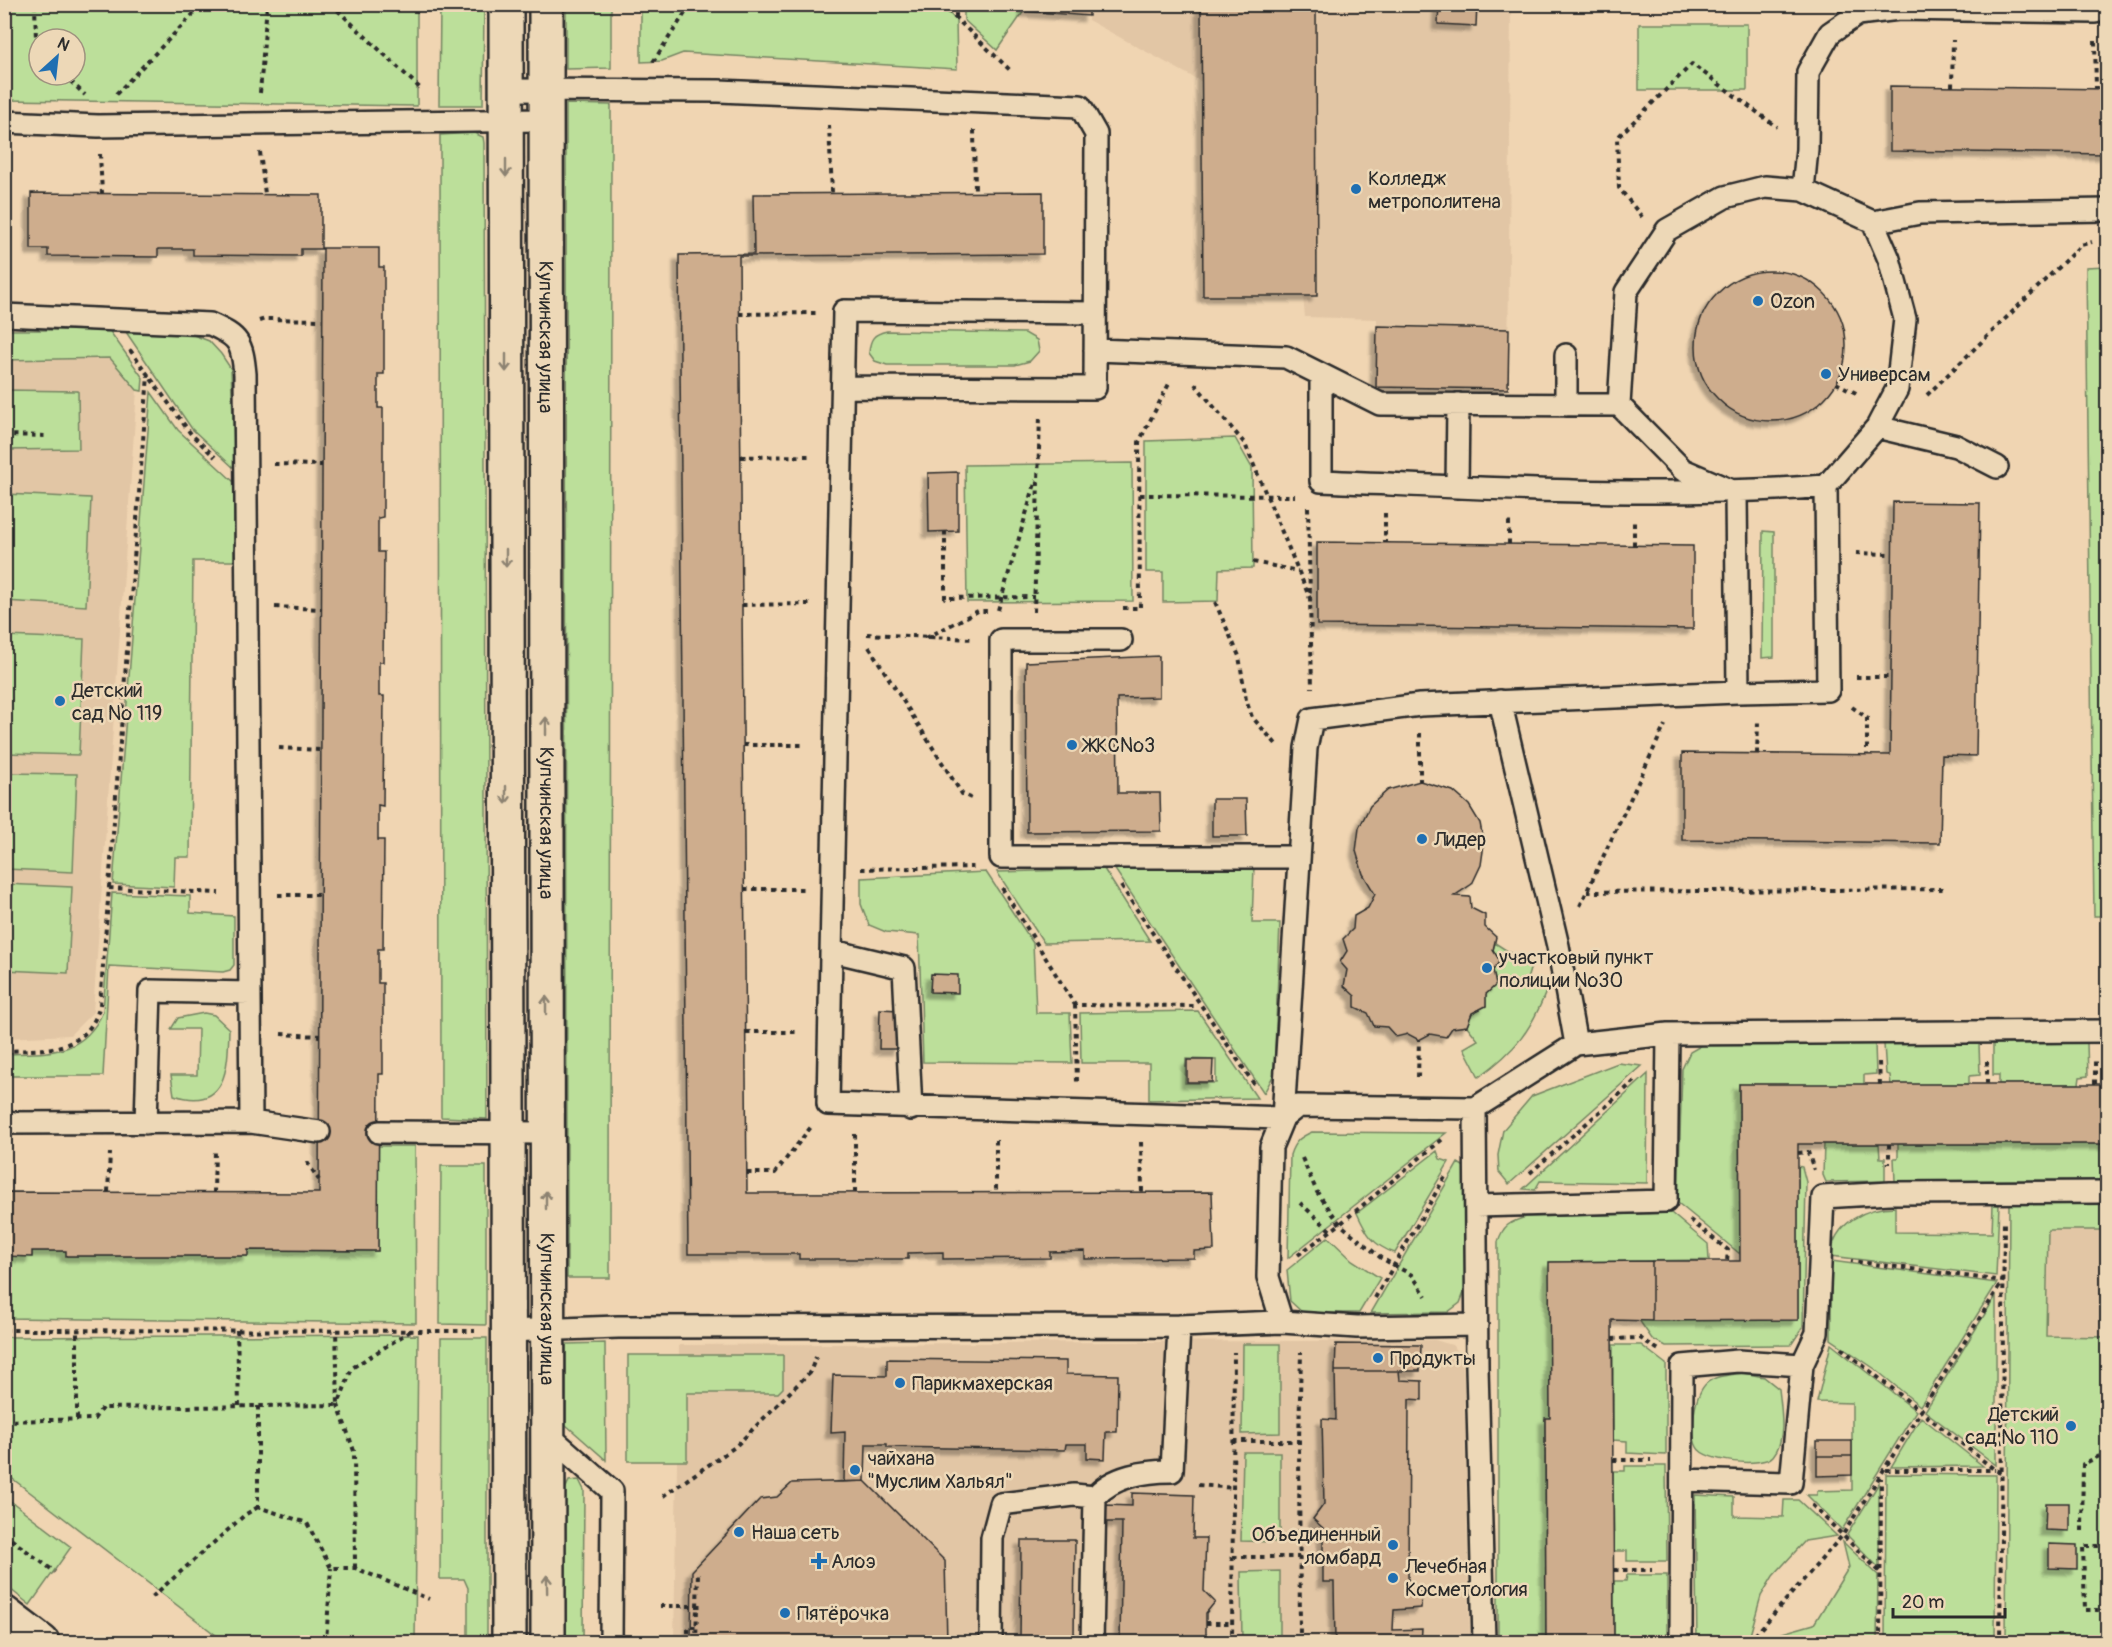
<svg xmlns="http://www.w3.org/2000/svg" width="2112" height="1647" viewBox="0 0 2112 1647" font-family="Pangolin,sans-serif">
	<defs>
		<filter id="shadow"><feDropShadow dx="-5.5" dy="5.5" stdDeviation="1.5" flood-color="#0004"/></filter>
	</defs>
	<rect width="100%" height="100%" fill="#f0d5b2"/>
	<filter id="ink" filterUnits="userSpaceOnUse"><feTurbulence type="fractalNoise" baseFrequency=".0167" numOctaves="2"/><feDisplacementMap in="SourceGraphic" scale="12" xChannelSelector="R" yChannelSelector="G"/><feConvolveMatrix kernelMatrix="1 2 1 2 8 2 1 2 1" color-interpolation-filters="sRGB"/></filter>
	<g filter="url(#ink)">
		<!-- built -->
		<path fill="#e2c6a5" d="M1024 5H1511L1508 389 1376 387 1377 319 1305 317 1303 296H1203L1202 82 1088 20V16L1024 11Z
			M110 358 137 390 93 1012 70 1035 5 1038V360Z
			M2037 1209 2107 1210V1642H2034Z
			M1435 1340 1452 1345 1463 1356 1470 1642H674L679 1345Z"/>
		<!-- green -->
		<path fill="#bcdf9a" stroke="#748562" stroke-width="1.5" fill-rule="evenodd" d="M5 4 417 5V106L5 100ZM39 39H75V75H39Z
			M440 5H484L483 105H439Z
			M566 5H611V68L566 69Z
			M641 5H941L956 20 957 69 683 53 662 61 641 62Z
			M964 5H1024V11L997 50 964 20Z
			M1639 24H1747V90H1639Z
			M566 104 611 105 610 1278H567Z
			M474 133 483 137 484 143 487 1119 441 1117 440 135Z
			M2107 266 2108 916H2094L2086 267Z
			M124 329 183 331 209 341 221 354 231 369 235 469 192 429Z
			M5 330H109L143 378 142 391 137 390 110 358 5 360Z
			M887 331 1025 333 1037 340 1039 351 1030 361 1015 365H887L875 361 869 353C870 339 873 334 887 331Z
			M5 390 78 391 79 449 5 450Z
			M151 392 178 430 234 482V561H193L190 857H175L174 887 113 884Z
			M1235 438 1252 468 1253 568 1219 569 1218 601 1163 602V572H1146V441Z
			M1132 463 1133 601 967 602 965 465Z
			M5 494 91 498 86 606 5 601Z
			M1763 531 1774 532V657L1762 658Z
			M5 636 84 639 79 755 5 753Z
			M4 773 77 774 73 872 5 869Z
			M1254 866 1252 923H1280L1274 1074 1264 1093 1114 868Z
			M1104 869 1150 941 1044 943 997 872Z
			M986 872 1033 943 1036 1013H1070L1072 1063 923 1062 919 935 886 932 869 925 861 904V878Z
			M4 884 72 887 68 973 5 970Z
			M112 893 190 896V913L234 916V965L230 970 223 972 109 966 103 1076H5V1054C48 1052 82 1057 103 1012Z
			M1495 943 1531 966 1526 983 1547 989C1531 1031 1516 1050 1479 1077L1464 1048 1478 1040 1467 1026 1472 1013 1486 1006V994L1496 985 1493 970 1500 961 1493 950Z
			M1198 1011 1257 1098 1149 1100V1063H1081L1080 1013ZM1186 1059 1216 1060V1083H1185Z
			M204 1013 214 1015 229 1029C228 1068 227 1112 174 1095L171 1075H197L198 1029H171L178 1018Z
			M2087 1043 2088 1076 2080 1077 2079 1084H1999V1075H1993V1044Z
			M1704 1044H1875L1876 1074 1864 1075V1085L1739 1084 1740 1254 1678 1203 1682 1069 1690 1052Z
			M1884 1044H1979L1980 1075 1969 1076V1084L1891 1085 1890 1075 1886 1074Z
			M2100 1044H2107V1077H2101Z
			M1618 1063 1642 1066 1509 1184 1499 1172 1498 1155 1503 1130 1532 1096Z
			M1648 1074 1647 1183 1540 1181 1535 1190 1523 1189Z
			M1312 1132 1446 1133 1288 1258 1290 1155C1294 1142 1300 1137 1312 1132Z
			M1824 1144H1879L1880 1158H1885V1181L1826 1182 1823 1175Z
			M1898 1144H2107V1180L1895 1181 1894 1158H1898Z
			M378 1146H415L416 1323 5 1318V1256H32V1251H66L67 1256H247L248 1250 378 1251Z
			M1437 1151 1440 1159 1449 1162 1395 1253C1373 1246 1366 1233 1357 1213Z
			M1458 1163 1468 1169 1465 1290 1460 1303 1448 1312 1371 1313Z
			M441 1166H486V1325L440 1324Z
			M1798 1166 1802 1167 1806 1182 1803 1327 1791 1345 1666 1346 1652 1339 1639 1320H1798Z
			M1993 1204 1999 1205 1996 1276 1831 1256C1833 1223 1866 1207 1895 1207V1232L1992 1233Z
			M2009 1204H2107V1230H2048L2046 1336 2107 1337V1642H2006Z
			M1671 1213 1708 1244 1709 1260 1550 1262V1418L1545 1419 1546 1642H1498V1242C1503 1225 1510 1222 1526 1217Z
			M1328 1237 1352 1260 1380 1278 1359 1313H1303L1290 1301 1287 1270Z
			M1831 1261 1997 1283 1920 1406 1875 1369 1831 1339Z
			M1996 1296V1465L1925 1411Z
			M418 1335 415 1642H225L5 1473V1337Z
			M441 1338H487V1642H468V1588L464 1579H440Z
			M605 1343 606 1460 566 1425V1344Z
			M1243 1344H1280V1433L1242 1434Z
			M1831 1344 1916 1411 1842 1530 1807 1495H1817V1491L1852 1490V1403L1817 1402Z
			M1613 1345H1641L1666 1364V1455L1627 1453V1441L1613 1440Z
			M628 1355H783V1388L778 1393H687V1461H628Z
			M1743 1373 1764 1377 1779 1389C1781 1408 1787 1440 1773 1456 1763 1468 1704 1462 1697 1447 1689 1432 1694 1393 1708 1382 1717 1375 1731 1375 1743 1373Z
			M1921 1417 1983 1466 1891 1467Z
			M1243 1452H1280V1542L1241 1541Z
			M1625 1466H1666L1667 1561H1627V1551H1614L1613 1471H1625Z
			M1886 1474 1996 1475 1995 1642H1885Z
			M579 1480 584 1490 583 1642H565L564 1492 569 1481Z
			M1879 1483V1568L1847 1535Z
			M1695 1495 1734 1497V1516L1783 1517 1784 1500H1798L1837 1536 1805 1541 1773 1576 1761 1596 1750 1635 1743 1642H1697Z
			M4 1496 71 1547 30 1605 5 1585Z
			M1843 1542 1878 1575 1877 1642 1758 1640 1814 1624 1849 1567Z
			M1280 1571V1642H1242L1241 1572Z
			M1627 1575H1667V1642H1614V1581H1626Z"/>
		<!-- building -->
		<path fill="#cead8d" stroke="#2b2b2b" stroke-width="1.5" filter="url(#shadow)" d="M1024 4H1089V16L1024 11Z
			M1201 4H1316L1317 296H1203Z
			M1439 4H1477L1476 26 1438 24Z
			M1890 86 2108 89V154L1890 151Z
			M1043 192V254L739 256 747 1193 1212 1192 1214 1250 1194 1251V1258L1085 1259V1251L1050 1252V1258L943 1259V1252L908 1253V1259H799V1254H688L679 255 754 254 753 194Z
			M31 193 321 195V248H379V267H384V374H378V408H383V517L378 518V552H384L383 662H379V696H384L383 806 378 805V840H384L383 949H378V983H383V1074H379L378 1251 248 1250V1256H66V1251H32V1257L4 1256V1192L319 1193 323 249H301V256L193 255V249H158V257L48 256V249H31Z
			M1696 346a75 75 0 1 1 150 0a75 75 0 1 1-150 0Z
			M1377 326 1509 329 1508 389 1376 387Z
			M958 472V531L929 532 928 473Z
			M1893 502 1980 503 1976 756 1942 755 1940 843 1682 840V753L1890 755Z
			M1317 542 1693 546V629L1317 625Z
			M1159 656V697L1117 698 1118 793H1160L1161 831 1027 832 1026 662Z
			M1420 781 1453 791 1469 805 1480 823 1484 844 1481 865 1472 884 1454 896 1470 897 1471 908 1485 915V927L1496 937 1493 950 1500 961 1493 970 1496 985 1486 994V1006L1472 1013 1467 1026 1452 1028 1446 1037 1430 1034 1419 1040 1408 1034 1396 1037 1387 1027 1374 1026 1368 1013 1355 1007V996L1344 986 1347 970 1340 962 1347 951 1343 939 1353 929 1354 916 1368 908 1375 894 1363 874 1356 851 1359 828 1370 806 1388 790Z
			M1212 799H1246L1247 836H1212Z
			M931 974 958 975V993L930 992Z
			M880 1009 899 1010 898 1049H879Z
			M1187 1060H1213L1212 1082H1187Z
			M1739 1084H2108V1144H1798V1320L1652 1321V1261H1740Z
			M1652 1261V1321L1612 1320 1614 1642H1546L1545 1418H1550L1549 1262Z
			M1336 1344 1421 1345 1420 1371H1335Z
			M887 1359 1066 1361V1374L1118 1375 1117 1432H1106L1105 1459 1087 1458V1444H1066L1065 1450 887 1447V1444H866L865 1481 844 1482 845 1432 831 1433 833 1375 887 1376Z
			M1335 1371H1399L1400 1380 1422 1381V1400L1409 1399 1408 1592 1422 1591 1421 1608 1394 1610 1393 1630 1422 1629 1421 1642H1335L1334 1582H1323V1528L1313 1519 1324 1504 1322 1419 1336 1420Z
			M1817 1441H1852V1456H1817Z
			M1817 1456H1852V1475L1817 1476Z
			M865 1481 945 1561 947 1642H691L692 1571 760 1499 777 1497 792 1483Z
			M1132 1493 1194 1495 1193 1538H1206L1204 1591 1215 1602 1206 1613V1642H1120L1122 1522H1106V1505L1132 1506Z
			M2046 1503H2069V1531L2045 1530Z
			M1021 1540H1075L1074 1639 1059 1640V1642H1020Z
			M2049 1544 2077 1545V1569L2049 1568Z"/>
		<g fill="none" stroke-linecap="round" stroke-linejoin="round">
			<!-- service casing -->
			<g stroke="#2b2b2b" stroke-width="26">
				<path id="service" d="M506 90 719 91 1080 106 1096 134 1095 388 844 387
					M4 122 98 126 546 120
					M1803 190 1807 149 1808 72 1830 33 1858 14 1899 9 2095 12V4
					M1873 222 1920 213 2108 210
					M1095 313 844 311 828 1104 1283 1118 1298 1106 1475 1108 1576 1044 1668 1034 2108 1031
					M4 315 210 324C239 337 242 342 245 374L251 1122
					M1095 350 1286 357 1380 404 1619 405
					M1566 355V405
					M1321 377V481C1489 488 1658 499 1826 486L1877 427 1897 389 1905 319 1889 259 1873 222 1803 190 1765 187 1725 197 1667 230 1626 292 1619 405 1683 470 1736 493
					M1877 427 1956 446 1997 467
					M1457 487 1458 404
					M1121 640H1001V857H1299
					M1738 692 1828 690 1826 486
					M1500 701 1558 946 1576 1044
					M833 951 904 968 911 1109
					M1475 1108 1477 1367 1484 1642
					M4 1123 251 1122 319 1132
					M146 1123 150 991 250 993
					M379 1132 546 1133
					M1476 1206 1666 1201 1668 1034
					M1282 1322 1268 1277 1271 1147 1283 1118 1306 748 1312 719 1420 705 1738 692 1736 493
					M506 1331 618 1327 1179 1326 1282 1322 1357 1327 1477 1325
					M546 1433 612 1491 611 1642
					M1683 1480 1791 1483 1802 1365
					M991 1642 992 1538 1001 1504 1074 1495 1095 1497
					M1092 1642 1095 1497C1112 1476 1146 1471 1172 1471L1179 1326
					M1681 1642 1682 1366 1738 1361 1802 1365 1817 1333 1823 1197 1890 1193 2108 1192"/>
			</g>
			<!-- minor casing -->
			<g stroke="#2b2b2b" stroke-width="38">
				<g id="minor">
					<path d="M506 4 509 1642"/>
					<path id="s1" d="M546 4 548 1642"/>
				</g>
			</g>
			<!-- tertiary casing -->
			<g stroke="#2b2b2b" stroke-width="38">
				<path id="tertiary" d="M4 1613 42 1642"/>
			</g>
			<!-- path -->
			<path stroke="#2b2b2b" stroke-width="4" stroke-dasharray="4.5 4.5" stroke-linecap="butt" d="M35 4 36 41H39
				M331 4 422 90
				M941 4 1012 72
				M956 4V19
				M2095 41 2096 88
				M653 62 691 4
				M64 75 85 95
				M1952 87 1953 40
				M260 93 267 4
				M116 94 203 4
				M829 125 832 193
				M974 130 975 192
				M260 152 265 194
				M100 154 102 193
				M1642 217 1619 188 1617 138 1692 64 1777 127
				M739 314 816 313
				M259 321 265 319 323 320
				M130 350 191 434 215 457
				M1836 383 1860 395
				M1195 384 1245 444 1311 601
				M1927 395 2081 245 2092 242
				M4 435 48 436
				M741 457 812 456
				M274 464 322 465
				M1140 495 1295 496
				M1308 507 1312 688
				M1385 513V543
				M945 531V598L1034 597
				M1509 544V518
				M1634 545V522
				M1856 553 1891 554
				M1253 562 1298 571
				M1215 602 1239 656 1246 700 1252 717 1276 744
				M742 605 810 604
				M275 607 322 609
				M1123 608H1140L1139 442 1170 382
				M998 610 1036 480
				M1034 612 1040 416
				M867 634 973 639
				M926 638 978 611H991
				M869 647 962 794 971 798
				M1856 677H1891
				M1852 707 1867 718V755
				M1420 733V781
				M743 745H805
				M279 748 321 750
				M1757 754 1758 722
				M861 869 974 867
				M1121 886 1254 1084
				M109 888 219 893
				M1002 888 1075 1005 1198 1006
				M744 889H804
				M1587 892 1945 889
				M278 895H320
				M1580 906 1665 725
				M1075 1005 1077 1082
				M746 1032H799
				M281 1034 320 1036
				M4 1051C45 1049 87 1054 100 1005L148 375
				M1987 1061V1084
				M1879 1062 1880 1085
				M1418 1077 1419 1040
				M2095 1084V1060
				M855 1134V1193
				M996 1140V1193
				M1141 1142 1142 1192
				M1889 1144V1164
				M1798 1153 1808 1152 1814 1170
				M1302 1158 1317 1192 1340 1224 1381 1258 1412 1275 1426 1296
				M307 1162 319 1180
				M747 1173H775L811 1127
				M1530 1173 1637 1079
				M108 1192 110 1153
				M214 1193 215 1150
				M1300 1203 1331 1231
				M1690 1220 1728 1250 1727 1261
				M1298 1255 1340 1224 1444 1138
				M1375 1298 1445 1177
				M4 1330 475 1331
				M237 1330 239 1406
				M1612 1339 1640 1338 1659 1350
				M1841 1348 1995 1470 2001 1472
				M258 1406V1507L307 1523 331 1568H355L429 1599
				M77 1419V1330
				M4 1421 94 1419 102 1408 338 1405 336 1330
				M1233 1441H1299
				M1613 1460H1651
				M1886 1470H1995
				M1198 1485 1234 1488
				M663 1496 735 1447 810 1372 816 1357
				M1812 1505 1881 1573
				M2082 1531 2083 1464 2108 1452
				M4 1534 55 1572
				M2108 1546H2083L2085 1610H2108
				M1233 1557H1299
				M355 1568 354 1451 338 1405 352 1368 412 1330
				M1614 1570H1652
				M152 1597 246 1514 258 1507
				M660 1606H703
				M1206 1623H1232
				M326 1642 331 1568
				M688 1642V1627H697
				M696 1642 698 1573
				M1232 1642 1234 1352
				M1300 1642 1299 1441 1301 1352
				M1749 1642 1842 1536 2003 1281 1851 1261
				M1750 1642H1763
				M1880 1642 1881 1478
				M2000 1642 2004 1220"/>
			<!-- service -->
			<use href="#service" stroke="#edd8b7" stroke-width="21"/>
			<!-- minor -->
			<use href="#minor" stroke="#edd8b7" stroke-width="33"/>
			<!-- tertiary -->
			<use href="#tertiary" stroke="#edd8b7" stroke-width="33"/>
		</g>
		<!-- one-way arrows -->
		<defs><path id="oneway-shaft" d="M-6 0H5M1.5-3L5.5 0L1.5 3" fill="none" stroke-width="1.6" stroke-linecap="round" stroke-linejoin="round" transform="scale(1.5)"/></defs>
		<g stroke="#8c8271">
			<use href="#oneway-shaft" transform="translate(506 168) rotate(90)"/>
			<use href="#oneway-shaft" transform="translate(506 363) rotate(90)"/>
			<use href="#oneway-shaft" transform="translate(506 558) rotate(90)"/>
			<use href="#oneway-shaft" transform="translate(546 726) rotate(-90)"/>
			<use href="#oneway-shaft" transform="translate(506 795) rotate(90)"/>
			<use href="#oneway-shaft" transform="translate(546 1005) rotate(-90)"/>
			<use href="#oneway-shaft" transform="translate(546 1200) rotate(-90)"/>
			<use href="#oneway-shaft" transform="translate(547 1584) rotate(-91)"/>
		</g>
	</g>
	<!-- markers -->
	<g fill="#1f6fb2" stroke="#edd8b7" stroke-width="2">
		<circle cx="1356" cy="189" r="6"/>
		<circle cx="1758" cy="301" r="6"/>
		<circle cx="1826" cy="374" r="6"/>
		<circle cx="60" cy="701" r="6"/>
		<circle cx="1072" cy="745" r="6"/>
		<circle cx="1422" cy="839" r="6"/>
		<circle cx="1487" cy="968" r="6"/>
		<circle cx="1378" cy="1358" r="6"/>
		<circle cx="900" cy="1383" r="6"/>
		<circle cx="2071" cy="1426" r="6"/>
		<circle cx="855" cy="1470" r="6"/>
		<circle cx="739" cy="1532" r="6"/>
		<circle cx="1393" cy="1545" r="6"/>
		<path d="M816 1552h6v6h6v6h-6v6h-6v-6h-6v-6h6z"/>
		<circle cx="1393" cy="1578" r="6"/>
		<circle cx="785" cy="1613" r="6"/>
	</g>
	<g text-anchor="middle" stroke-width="5" stroke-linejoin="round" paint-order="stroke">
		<!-- poi labels -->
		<g font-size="20" fill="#2b2b2b" stroke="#edd8b7" text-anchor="start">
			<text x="1368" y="185">Колледж<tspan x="1368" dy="23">метрополитена</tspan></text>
			<text x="1770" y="308">Ozon</text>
			<text x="1838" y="381">Универсам</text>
			<text x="72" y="697">Детский<tspan x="72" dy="23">сад № 119</tspan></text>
			<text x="1084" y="752">ЖКС№3</text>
			<text x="1434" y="846">Лидер</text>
			<text x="1499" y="964">участковый пункт<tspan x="1499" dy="23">полиции №30</tspan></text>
			<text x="1390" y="1365">Продукты</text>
			<text x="912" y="1390">Парикмахерская</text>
			<text x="2059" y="1421" text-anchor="end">Детский<tspan x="2059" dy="23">сад № 110</tspan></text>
			<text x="867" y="1465">чайхана<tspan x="867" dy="23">"Муслим Хальял"</tspan></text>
			<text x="751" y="1539">Наша сеть</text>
			<text x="1381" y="1541" text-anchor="end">Объединенный<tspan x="1381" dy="23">ломбард</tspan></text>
			<text x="831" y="1568">Алоэ</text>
			<text x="1405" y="1573">Лечебная<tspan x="1405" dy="23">Косметология</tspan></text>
			<text x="797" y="1620">Пятёрочка</text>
		</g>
		<!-- street labels -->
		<g font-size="20" fill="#2b2b2b" stroke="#edd8b7">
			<text dy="7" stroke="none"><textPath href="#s1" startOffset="333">Купчинская улица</textPath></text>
			<text dy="7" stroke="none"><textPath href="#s1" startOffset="819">Купчинская улица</textPath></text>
			<text dy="7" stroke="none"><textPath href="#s1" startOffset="1305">Купчинская улица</textPath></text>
		</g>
	</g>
	<!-- margin -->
	<rect width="2112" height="1647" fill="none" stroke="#edd8b7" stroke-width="24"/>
	<rect x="12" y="12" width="2088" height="1623" fill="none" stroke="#2b2b2b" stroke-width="2" filter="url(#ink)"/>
	<!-- north arrow -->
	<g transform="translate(57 57) rotate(27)"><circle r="28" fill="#edd8b7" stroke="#9f937f" stroke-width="1.5"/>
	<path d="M0-4.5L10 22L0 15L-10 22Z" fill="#1f6fb2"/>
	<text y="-9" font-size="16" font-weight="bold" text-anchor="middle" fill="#2b2b2b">N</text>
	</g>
	<!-- scale -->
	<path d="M1893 1608v9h112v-9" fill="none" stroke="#2b2b2b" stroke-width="3"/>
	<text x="1902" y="1608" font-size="18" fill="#2b2b2b" stroke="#edd8b7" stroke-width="4.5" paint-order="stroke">20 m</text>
</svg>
